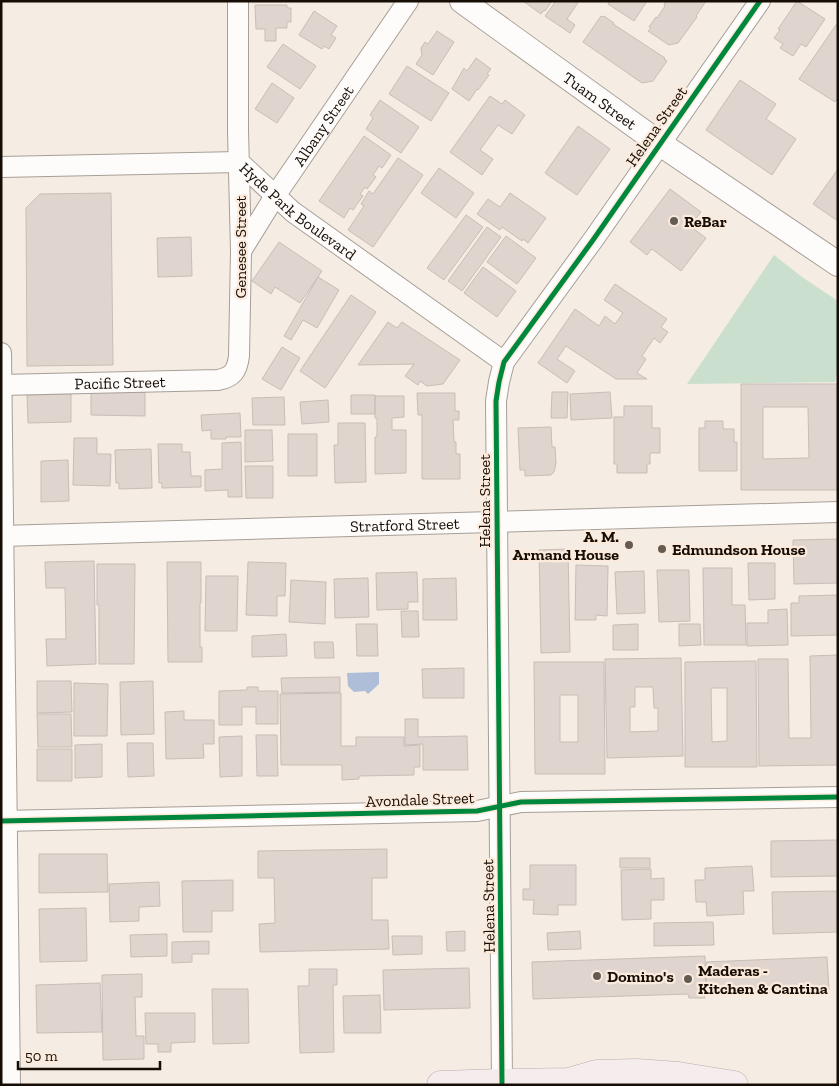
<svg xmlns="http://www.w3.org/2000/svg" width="839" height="1086" viewBox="0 0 839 1086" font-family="'Zilla Slab',serif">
	<rect width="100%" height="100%" fill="#f5ece3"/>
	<!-- green -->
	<path fill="#cadfce" d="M774 255 802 277 838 301V368L835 382 687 384Z"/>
	<!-- water -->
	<path fill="#aebdd8" d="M379 672V684L368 694 365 691 354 692 348 686 347 673Z"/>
	<!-- building -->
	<path fill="#e0d5ce" stroke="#c8bdb7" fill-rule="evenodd" d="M523 1H552L545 11 544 10 541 14Z
		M556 1H579L567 19 575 25 570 33 545 16Z
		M609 1H647L634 21 608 4Z
		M666 1H706L696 16 697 17 678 43 669 45 648 31 651 28 649 27 656 17 657 18 665 6 664 5Z
		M797 1 825 19 806 47 801 44 793 56 780 48 783 44 774 38 780 30 778 29Z
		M255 5H287V8H291V22H287V28H276V41H265V29H256Z
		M314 11 337 26 331 35 336 38 329 49 324 46 322 49 299 35Z
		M601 16 603 17 604 16 614 23 613 24 665 58 664 59 667 61 653 81 642 83 583 42Z
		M838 22V98L835 102 799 79Z
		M437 31 454 42 433 75 416 64 422 55 421 48 425 42 428 44Z
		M283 44 316 66 300 89 267 67Z
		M476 58 491 69 487 74 489 75 478 90 477 89 469 101 452 89 464 68 467 71Z
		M407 66 449 93 431 121 389 94Z
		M740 80 776 104 766 119 796 139 772 175 706 130Z
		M272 83 294 98 277 123 255 109Z
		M490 96 502 104 505 100 525 115 512 134 498 125 480 150 493 159 482 175 450 152Z
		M380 100 419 127 401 153 366 129 373 118 370 115Z
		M578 126 610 149 577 195 545 173Z
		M364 136 391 155 382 168 379 166 373 175 376 177 367 189 365 187 360 194 363 196 353 210 350 208 344 218 319 201Z
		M398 158 423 175 373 247 348 230 364 206 361 204 369 191 373 194Z
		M439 168 474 193 456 218 421 193Z
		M838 169V221L813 204Z
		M670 189 701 212 690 226 706 238 681 271 652 249 647 255 630 242Z
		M111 193 113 365 27 366 26 208 40 194Z
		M510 193 546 218 528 243 523 239 522 241 502 227 500 230 477 214 488 199 500 207Z
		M466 215 483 227 444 280 427 268Z
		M487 227 501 237 462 291 448 281Z
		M506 236 536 258 517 284 487 262Z
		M191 237 192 276 158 277 157 238Z
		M279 242 322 271 300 303 275 287 271 294 252 281Z
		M483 267 516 291 497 317 464 293Z
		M318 277 339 290 317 328 303 320 291 340 284 336Z
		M615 284 667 319 661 327 668 332 660 343 654 338 642 356 646 359 637 373 647 379H616L566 346 557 359 575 371 567 383 538 363 575 309 599 326 605 316 615 324 623 313 604 300Z
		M351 295 376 312 325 388 300 371Z
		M388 322 397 328 402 322 460 360 443 384 427 386 420 381 418 385 405 376 414 364 358 365Z
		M282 347 300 358 281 390 262 379Z
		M741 384H838V490H741ZM763 407H808L809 458 763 459Z
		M91 391 145 392V416L91 415Z
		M552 392H568L567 418H551Z
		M610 392 612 418 571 420 570 394Z
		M417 393H455V411H459V420H453L454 442H456V454H460V479H422V415H418Z
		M71 394V422L28 423 27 395Z
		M351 395H375V414H351Z
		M375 396H404V417L392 418V430H406V473L375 474V437H377V418H375Z
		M284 397 285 425H253L252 398Z
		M328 400 329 422 302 424 300 402Z
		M624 406H652V428H660V453H650V464H647V473H617V464H614V417H624Z
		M240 413 241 437H226V439H211V430L202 431 201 415Z
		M705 421H723V429H734V442H737V471H699V428H705Z
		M338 423H365L366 482 335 483 334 445H338Z
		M551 427 552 447H555L556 463 554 472 551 475 525 476V470H520L518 428Z
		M245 430H272L273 461 245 462Z
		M288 434H317V476H288Z
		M74 438H97V454H111L110 486 73 485Z
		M241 442 242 497H228V490L205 491V470L222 469V443Z
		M158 444H182V452H190L191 476H201V487L162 488V483H159Z
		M151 449 152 488 119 489V483H116L115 450Z
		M68 460 69 501 41 502V461Z
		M245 466H273V498H246Z
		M838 539V583L794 584 793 540Z
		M568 549 570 652 541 653 539 550Z
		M94 561 96 664 47 666 46 639H66L65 588H46L45 562Z
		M167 562H201V603H200V647H202V662H168Z
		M248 562 286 563 285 596H277V616L246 615Z
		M748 563H775V599L749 600Z
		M97 564H135L134 664H99V605H97Z
		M576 565 608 566 607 616 596 615V620H575Z
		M703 568H732V605H745L746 645H704Z
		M657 570H689L690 621 659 622Z
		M644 571 645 613 617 614 615 572Z
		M417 572 418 602H408V609L377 610 376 573Z
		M206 576H238L237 631H205Z
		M368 578 369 617 335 618 334 579Z
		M456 578 457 620H423V579Z
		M291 580 326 582 325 624 289 622Z
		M838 595V635L791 636V603H799V596Z
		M787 609 788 645 747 646V623H768V610Z
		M401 611H418L419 637H402Z
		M356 624H377L378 656H357Z
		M638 624V650H613V625Z
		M679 624H700L701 645 679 646Z
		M286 634 287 656 252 657V636Z
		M314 642H333L334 658H315Z
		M838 655V765L759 766 758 659H788L789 738H811L810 656Z
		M681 658 683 756 607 758 605 659ZM635 687H653L654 708H658V731L630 732V707H635Z
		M756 661 757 767H685V662ZM711 688H727V741L712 742Z
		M534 662H604L605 774H535ZM560 695H578V742H560Z
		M464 668V698H423L422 669Z
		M340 677V692L282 693 281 678Z
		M37 681H71L72 712 37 713Z
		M153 681 154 734 121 735 120 682Z
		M74 683 108 684 107 736H74Z
		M247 687H258V691H278V724H256V707H242V725H219V691L247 690Z
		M341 693V746H356V737H404V746L420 745V767H414V775L359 776V779L342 780V765H281L280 694Z
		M184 711V720H214V744H203L204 758 166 759 165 712Z
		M37 714H71L72 747H38Z
		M405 719H418V737L467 736 468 770H423V744L405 745Z
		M256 735H277L278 776H257Z
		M242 736V776L220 777 219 737Z
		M127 743H153L154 776 128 777Z
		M102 744V777L75 778V745Z
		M37 749H72V781H37Z
		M838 840V876L771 877V841Z
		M387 849V878H372V920H388L389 949 260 952 259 924 275 923 274 878H258V851Z
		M39 854H107L108 892 39 893Z
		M620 858H650V868H620Z
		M530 865H576V905H558V915L533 914 534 900H523V889H530Z
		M752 866 754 891H743L744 914 707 916 706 902H696L695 880H705V868Z
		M651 869V879L664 878V900H651V919L622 920 621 870Z
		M233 880V911H212V932H183L182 881Z
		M159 882 160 906 139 907V921L110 922 109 884Z
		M838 891V932L773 934 772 892Z
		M86 908 87 961 40 962 39 909Z
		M713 922 714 945 654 946V923Z
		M465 931V951H447L446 932Z
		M580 931 581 949 548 950 547 933Z
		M167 934V956L131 957 130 935Z
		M392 936H422V954L393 955Z
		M209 941V954H192V962L172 963V942Z
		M705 956 706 995H704L705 998H689L688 994 533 999 532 962Z
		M827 957 829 990 707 995 706 962Z
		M469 968 470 1008 384 1010 383 970Z
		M309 969H337V985H333L334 1052 300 1053 298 986H309Z
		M142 974V997H135L136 1036H144V1059L103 1060 102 975Z
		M100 983 102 1032 37 1033 36 985Z
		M212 989H248L249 1043 213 1044Z
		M380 995 381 1033H344L343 996Z
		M145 1013H195V1042L171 1043V1052H158V1044H146Z"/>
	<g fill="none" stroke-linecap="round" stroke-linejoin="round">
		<!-- minor casing -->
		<g stroke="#a79f97" stroke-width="22">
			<g id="minor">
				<path id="s1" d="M1 167 239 162 293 212 504 362"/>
				<path id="s2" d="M241 251 275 196 408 1"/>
				<path d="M1 353 10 1085"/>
				<path id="s3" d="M1 385 218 380C233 377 237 371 239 356L241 251 238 131V1"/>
				<path id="s4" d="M1 536 838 512"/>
				<path d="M1 821 477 811 521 802 838 797"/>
				<path d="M502 1083 496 401 499 382 504 362 593 240 760 1"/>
			</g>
		</g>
		<!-- tertiary casing -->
		<g stroke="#a79f97" stroke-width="26">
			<g id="tertiary">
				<path id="s5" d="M462 1 659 143 838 264"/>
			</g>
		</g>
		<!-- primary casing -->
		<g stroke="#beadad" stroke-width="29">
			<path id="primary" d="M569 1082 597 1074 637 1073 678 1076 734 1085
				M441 1085 502 1083 569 1082 578 1085"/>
		</g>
		<!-- minor -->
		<use href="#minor" stroke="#fefcfb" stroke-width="20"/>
		<!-- tertiary -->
		<use href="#tertiary" stroke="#fefcfb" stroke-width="24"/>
		<!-- primary -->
		<use href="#primary" stroke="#f5eced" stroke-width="28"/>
		<!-- cycleway casing -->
		<g stroke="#fcebdc" stroke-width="8">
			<path id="cycleway" d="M1 821 477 811 521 802 838 797
				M502 1083 496 401 499 382 504 362 593 240 760 1"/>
		</g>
		<!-- cycleway -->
		<use href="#cycleway" stroke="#00873e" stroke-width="5"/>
	</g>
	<!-- markers -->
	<g fill="#645b53" stroke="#fcebdc" stroke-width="2">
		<circle cx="674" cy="221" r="5"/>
		<circle cx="629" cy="545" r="5"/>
		<circle cx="662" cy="549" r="5"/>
		<circle cx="597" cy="976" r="5"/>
		<circle cx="688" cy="979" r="5"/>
	</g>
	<g text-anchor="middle" stroke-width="4.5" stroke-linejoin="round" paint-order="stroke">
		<!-- street labels -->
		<g font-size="16" fill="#160d05" stroke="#fcebdc">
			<text dy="6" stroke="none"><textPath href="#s5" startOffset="170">Tuam Street</textPath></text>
			<text dy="6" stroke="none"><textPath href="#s2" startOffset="150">Albany Street</textPath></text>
			<text transform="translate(656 126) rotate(-55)" y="6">Helena Street</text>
			<text dy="6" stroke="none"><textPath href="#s1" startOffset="315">Hyde Park Boulevard</textPath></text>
			<text transform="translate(240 247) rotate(-90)" y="6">Genesee Street</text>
			<text dy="6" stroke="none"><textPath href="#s3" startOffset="119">Pacific Street</textPath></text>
			<text transform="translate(484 501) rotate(-90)" y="6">Helena Street</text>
			<text dy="6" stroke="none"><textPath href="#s4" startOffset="404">Stratford Street</textPath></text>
			<text transform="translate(420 799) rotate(-2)" y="6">Avondale Street</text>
			<text transform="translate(488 906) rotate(-91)" y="6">Helena Street</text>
		</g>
		<!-- poi labels -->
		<g font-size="16" font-weight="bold" fill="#160d05" stroke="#fcebdc" text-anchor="start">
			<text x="684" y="227">ReBar</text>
			<text x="619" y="542" text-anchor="end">A. M.<tspan x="619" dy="18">Armand House</tspan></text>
			<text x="672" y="555">Edmundson House</text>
			<text x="698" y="976">Maderas -<tspan x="698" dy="18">Kitchen &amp; Cantina</tspan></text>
			<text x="607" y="982">Domino's</text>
		</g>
	</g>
	<!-- border -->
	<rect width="839" height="1086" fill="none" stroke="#160d05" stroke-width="5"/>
	<!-- scale -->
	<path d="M18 1061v8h142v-8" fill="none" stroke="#160d05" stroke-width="2.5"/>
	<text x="25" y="1061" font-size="15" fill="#160d05" stroke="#fcebdc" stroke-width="4" paint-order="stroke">50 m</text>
</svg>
